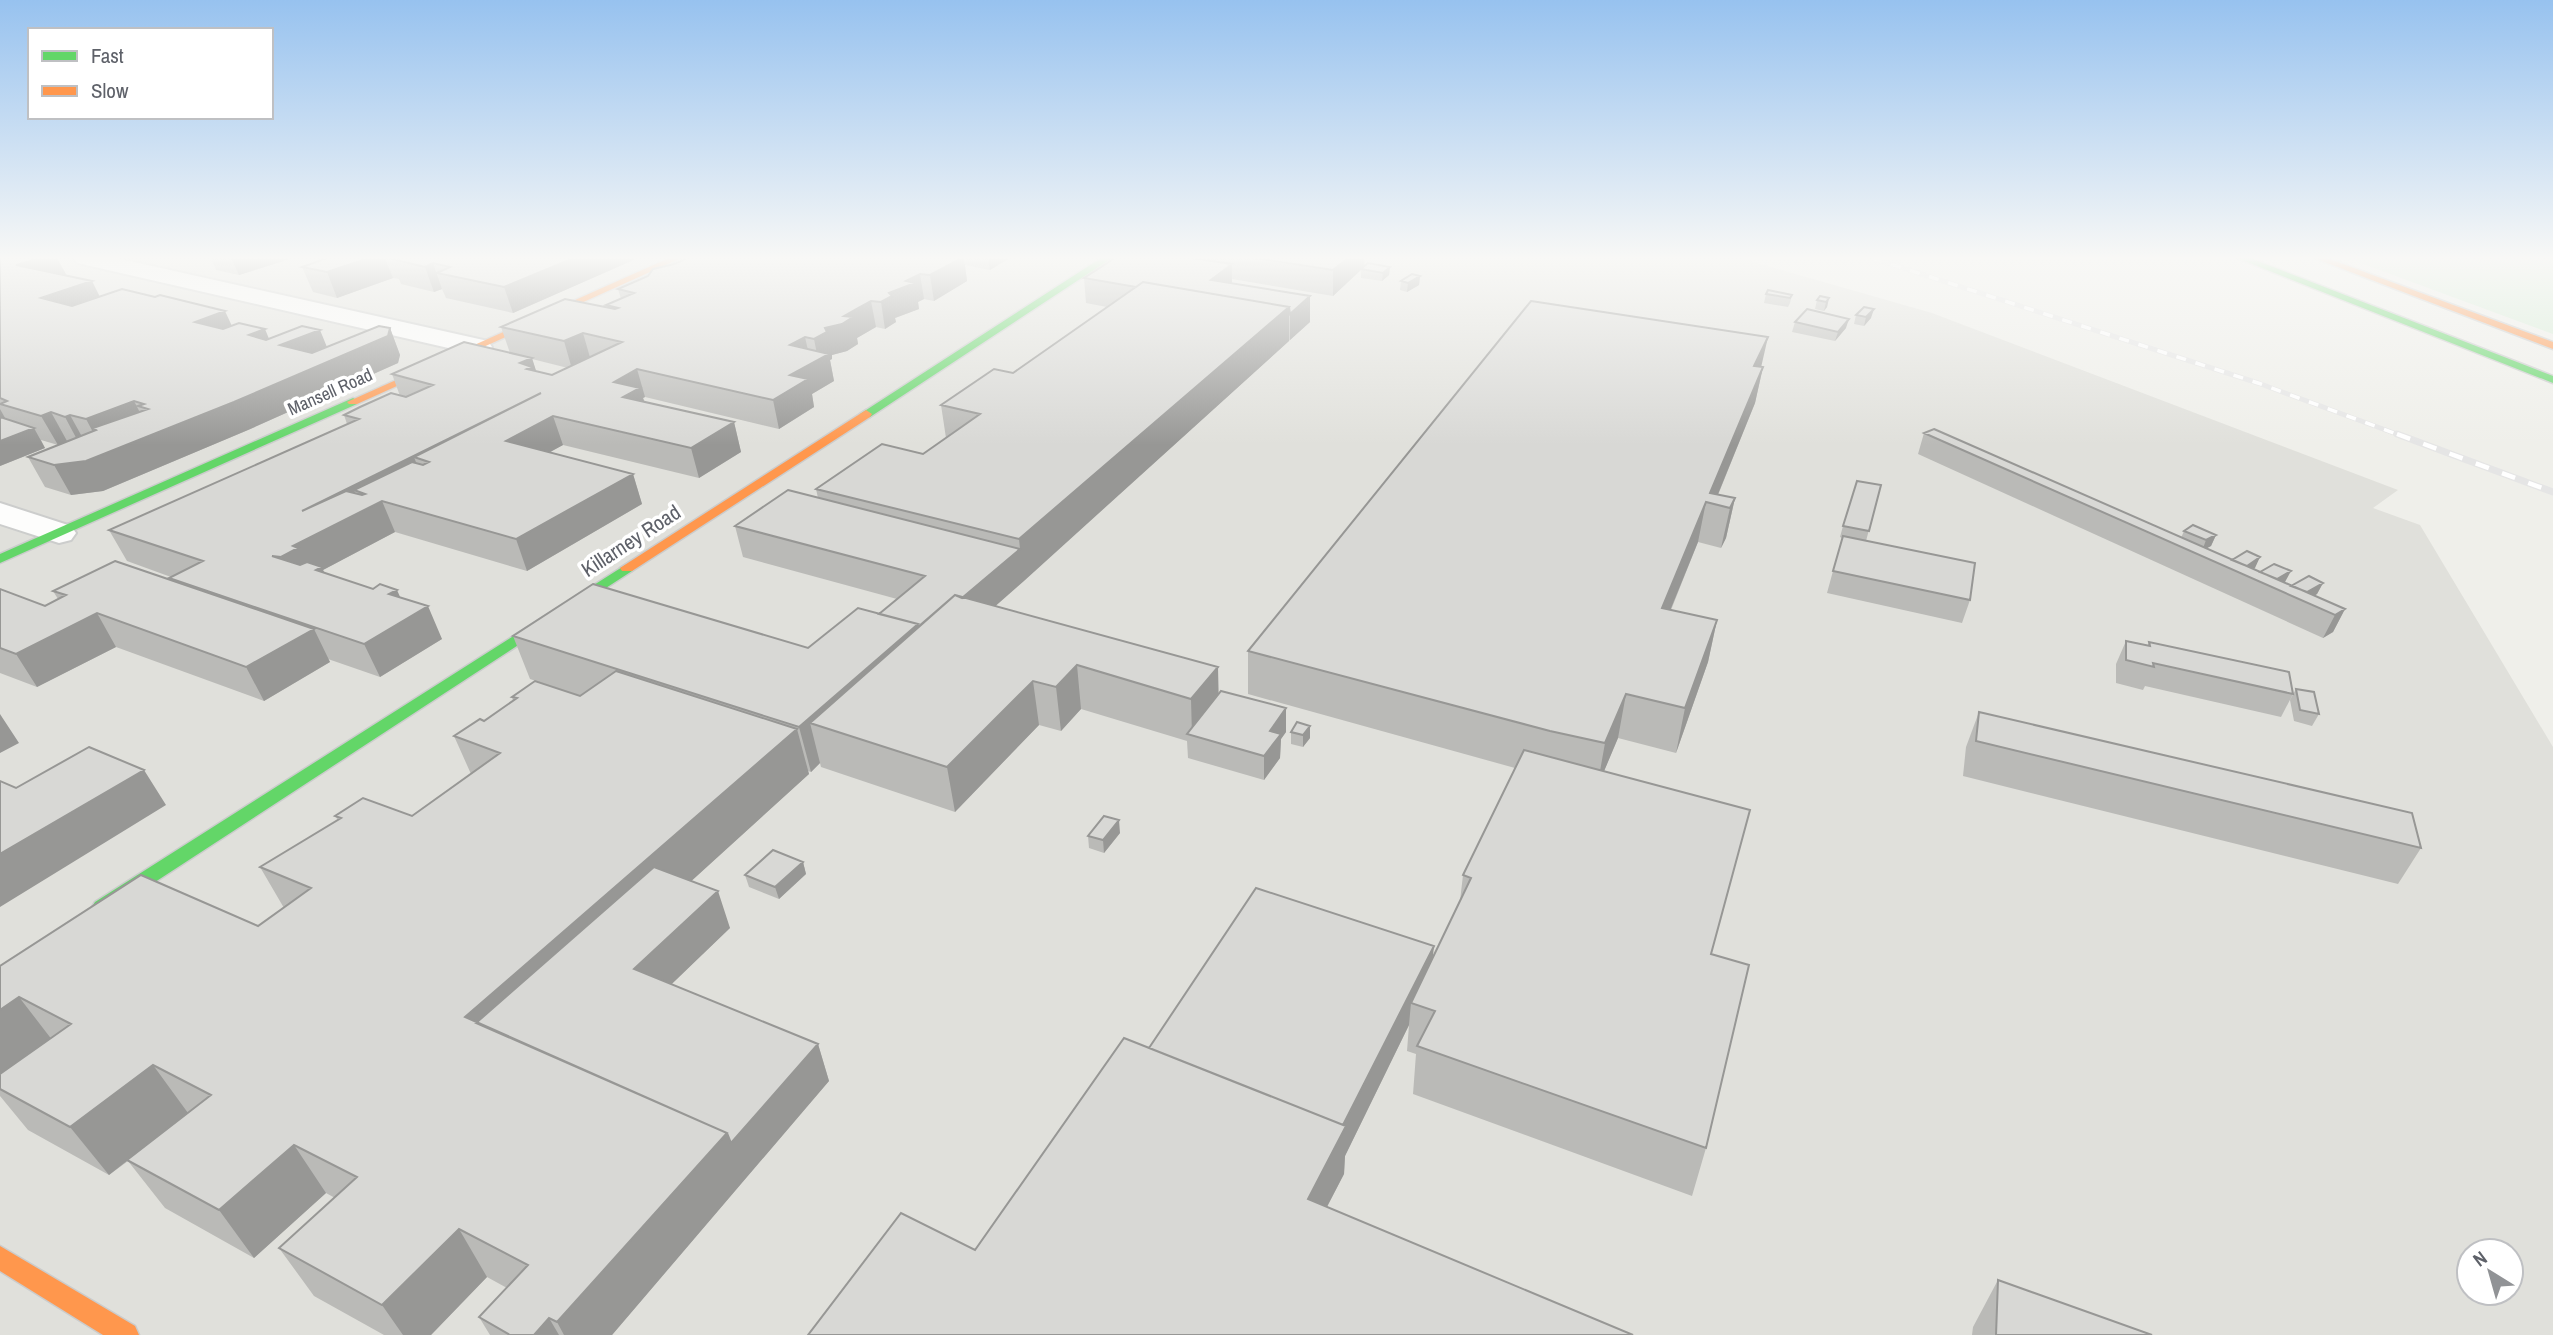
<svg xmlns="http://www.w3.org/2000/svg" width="2553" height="1335" viewBox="0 0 2553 1335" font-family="'Archivo Narrow',sans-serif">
	<rect width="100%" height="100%" fill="#efefea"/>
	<!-- industrial -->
	<path fill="#e0e0db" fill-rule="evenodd" d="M0 258H1740L1932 313 2398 490 2373 508 2420 525 2553 747V1335H0ZM2469 1251H2511V1293H2469Z"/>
	<!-- green -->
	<path fill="#d6edd7" d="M2347 258H2553V334Z"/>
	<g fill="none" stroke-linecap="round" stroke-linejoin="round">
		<!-- street casing -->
		<g stroke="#cccdcc" stroke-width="4">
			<path id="street" d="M74 258H116L479 339 488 341 492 347 488 353 479 355 86 265 78 263Z
				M0 503 71 526 76 533 71 540 59 543 0 524Z"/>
		</g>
		<!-- fast casing -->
		<g stroke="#cbcccc" stroke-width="3">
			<path id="fast" d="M1101 258H1112L870 417 866 418 860 414Z
				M2237 258H2250L2553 376V383Z
				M353 398 357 400V404L0 563V554Z
				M627 564 634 568 632 571 109 912 102 914 95 912 92 907 95 902Z"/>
		</g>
		<!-- slow casing -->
		<g stroke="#cbcccc" stroke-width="3">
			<path id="slow" d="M669 258H681L357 404H349L347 402Z
				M2314 258H2327L2553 342V349Z
				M866 410 872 414 870 417 632 571H622L620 568Z
				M0 1246 135 1326 139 1335H103L0 1271Z"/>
		</g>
		<!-- street -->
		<use href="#street" fill="#fdfdfc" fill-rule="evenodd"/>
		<!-- fast -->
		<use href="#fast" fill="#63d668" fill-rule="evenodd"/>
		<!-- slow -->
		<use href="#slow" fill="#ff974d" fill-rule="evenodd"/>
		<!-- rail-far1 casing -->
		<g stroke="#e5e5e5" stroke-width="5">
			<path id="rail-far1" d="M1872 258 2258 383 2402 436"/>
		</g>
		<!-- rail casing -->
		<g stroke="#e5e5e5" stroke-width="7">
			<path id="rail" d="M2397 434 2553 492"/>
		</g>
		<!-- rail-far1 -->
		<use href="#rail-far1" stroke="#fff" stroke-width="3.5" stroke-dasharray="10" stroke-linecap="butt"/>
		<!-- rail -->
		<use href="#rail" stroke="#fff" stroke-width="4.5" stroke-dasharray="14" stroke-linecap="butt"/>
	</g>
	<!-- wall -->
	<path fill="#babab7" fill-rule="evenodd" d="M0 258H57L67 276 99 297 232 326 269 339 327 347 390 328 400 355 398 363 248 430 103 491 71 495 45 487 28 457 58 445 41 440 45 448 0 466Z
		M211 258H293L239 275 216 270Z
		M322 258H638L513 313 446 298 442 289 434 292 401 284 399 279 393 278 337 298 313 292 302 267 325 258Z
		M688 258H1010L990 270 965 265 967 281 934 301 924 299 918 302 919 309 895 318 896 322 885 329 876 327 857 338 858 344 847 351 832 355V359L830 360 834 381 812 394 814 407 779 429 645 397 643 398 645 402 734 422 741 452 699 478 563 445 549 452 633 474 642 504 527 571 395 532 323 570 325 573 401 598 442 639 380 677 328 659 330 662 264 701 116 647 37 687 0 673V589L45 606 58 599 53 591 170 580 169 578 171 577 127 561 109 530 347 424 344 415 400 396 392 374 510 353 501 327 607 308 606 305 621 299 618 289ZM532 359 568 368 552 375 536 372Z
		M1115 258H1365L1364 266 1390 267 1389 275 1382 281 1361 278V270L1333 296 1232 279V283L1310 322 995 606 1219 694 1286 732 1281 739 1280 758 1264 780 1188 758 1187 741 1081 709 1061 731 1039 725 955 812 821 767 820 763 811 772 808 771 809 774 691 881 730 928 671 984 818 1044 829 1081 612 1335H490L479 1317 507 1288 487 1277 431 1335H384L314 1296 279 1248 335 1198 326 1193 254 1258 165 1208 128 1161 109 1175 28 1130 0 1096V966L258 926 284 908 260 867 338 820 335 816H412L471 774 454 736 484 721 513 701 512 697 581 696 530 679 513 636 808 648 879 614 897 599 743 557 735 526 818 498 816 489 923 454 946 438 941 405 1013 373 1107 307 1086 303 1084 278Z
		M1420 276 1419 285 1407 292 1400 290 1401 281Z
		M1766 294 1792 295 1790 303 1788 307 1764 303Z
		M1829 298 1827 307 1824 311 1815 309 1817 300Z
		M1856 315 1871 318 1864 326 1854 324Z
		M1795 322 1846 328 1835 341 1792 332Z
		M1761 367H1763L1755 403 1718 495 1735 498 1726 538 1721 548 1698 542 1671 610 1717 620 1708 662 1676 753 1618 738 1604 771 1712 954 1706 1148 1692 1196 1413 1094 1416 1054 1407 1051 1409 1025 1345 1156 1344 1174 1327 1207 975 1250 1149 1048 1432 959 1460 901 1463 875 1515 768 1248 694V651Z
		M1924 433 2181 538 2184 531 2216 535 2211 546 2206 548 2232 560 2255 568 2253 569 2285 582H2284L2291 586 2323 583 2317 594 2314 596 2345 609 2333 632 2323 638 1918 454Z
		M1881 485 1866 541 1970 600 1962 623 1827 593 1842 538 1840 537 1843 526Z
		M2126 641 2148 646 2149 642 2293 694 2281 717 2145 686 2143 690 2116 683V664Z
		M2296 689 2319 714 2312 726 2294 721 2290 700Z
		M1979 712 2421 848 2398 884 1963 776 1966 747Z
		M1297 722 1310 738 1303 747 1291 744V732Z
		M1120 833 1104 853 1089 848 1088 836Z
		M803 862 806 874 779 899 749 887 745 875Z
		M1998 1280 2152 1335H1972L1973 1327Z"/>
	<!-- shaded-wall -->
	<path fill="#979795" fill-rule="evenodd" d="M40 258H57L68 278 16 265Z
		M231 258H293L239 275Z
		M369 258H385L393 278 337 298 327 272Z
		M574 258H638L513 313 504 287Z
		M962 258H964L967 281 934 301 930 275Z
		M988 258H1010L990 270Z
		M1348 258H1365L1364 267 1333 296V270Z
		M433 263 442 289 434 292 425 267Z
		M1232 264V290L1211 280Z
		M1390 267 1389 275 1382 281 1383 273Z
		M920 274 924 299 918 302 919 309 895 318 896 322 885 329 881 302 889 293Z
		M1420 276 1419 285 1407 292 1408 283Z
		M92 281 105 307 55 324 41 298Z
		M1310 296V322L1290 340V314Z
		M1829 298 1827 307 1824 311 1826 302Z
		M871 301 876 327 857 338 858 344 847 351 832 355V359L830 360 834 381 812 394 814 407 779 429 773 400 790 375V345L805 337 811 364 818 359 814 339 825 328 844 316Z
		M1289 307V341L1024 581 926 667 810 723 820 763 811 772 799 727 918 624 1020 549 1019 539Z
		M1874 309 1871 318 1864 326 1866 317Z
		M225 311 237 337 195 322Z
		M1849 319 1846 328 1835 341 1838 332Z
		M390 328 400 355 398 363 248 430 103 491 71 495 54 465Z
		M265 329 276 356 249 335Z
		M320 330 331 357 280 345Z
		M583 333 591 361 572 369 564 341Z
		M1768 337 1760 372 1754 366Z
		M532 358 541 386 553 416 563 445 516 471 429 462 414 457 425 486 382 501 395 532 323 570 337 600 297 589 281 557 293 546 302 511 520 363ZM354 490 365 494 362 510Z
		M1763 367 1755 403 1714 504 1710 493Z
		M637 369 645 397 643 398 649 416 631 426 614 382Z
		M134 401 149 430H96L93 428 103 448 102 449 86 419Z
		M0 409 9 425 0 428Z
		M51 412 67 441 58 445 41 416Z
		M70 415 86 444 81 447 65 417Z
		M734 422 741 452 699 478 691 448Z
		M34 428 45 448 0 466V441Z
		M633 474 642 504 527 571 516 539Z
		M1735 498 1726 538 1721 548 1730 508Z
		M1706 502 1698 542 1654 650 1662 608Z
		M2216 535 2211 546 2202 551 2206 540Z
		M2260 557 2255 568 2244 575 2242 570Z
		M2291 571 2285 582 2274 588 2267 585Z
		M2323 583 2317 594 2304 602 2298 597Z
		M397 590 409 617 428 606 442 639 380 677 364 644 389 594Z
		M2345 609 2333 632 2323 638 2335 615Z
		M97 613 116 647 37 687 16 654Z
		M1717 620 1708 662 1676 753 1685 708Z
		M314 629 330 662 264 701 246 667Z
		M1077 665 1081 709 1061 731 1056 687Z
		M1218 667 1219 710 1192 736 1191 699Z
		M1033 681 1039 725 955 812 947 767Z
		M1626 694 1618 738 1597 788 1605 743Z
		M1286 708V732L1281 739 1280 758 1264 780V756L1270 731Z
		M0 714 19 743 0 753Z
		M1310 726V738L1303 747V735Z
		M797 729 809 774 510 1046 465 1017Z
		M144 770 166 805 0 907V854Z
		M1119 820 1120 833 1104 853 1103 840Z
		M803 862 806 874 779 899 775 887Z
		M718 891 730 928 649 1006 634 969Z
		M1434 946 1430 983 1411 1003 1409 1025 1345 1156 1344 1174 1306 1247 1308 1199 1342 1128Z
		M19 997 56 1045 0 1080V1010Z
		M818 1044 829 1081 612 1335H564L557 1322 727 1133Z
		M153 1065 188 1113 109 1175 70 1127Z
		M294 1145 326 1193 254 1258 219 1210Z
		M459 1229 487 1277 431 1335H403L382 1305Z
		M549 1318 559 1335H534Z"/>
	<!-- building -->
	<path fill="#d8d8d5" stroke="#979795" stroke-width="2" fill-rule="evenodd" d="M0 258H40L16 265 92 281 41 298 72 306 122 289 155 297 160 295 225 311 195 322 223 329 239 323 265 329 249 335 266 340 302 326 320 330 280 345 312 353 379 326 390 328 388 336 234 402 86 461 54 465 28 457 96 430 93 428 148 409 138 406 144 404 134 401 86 419 70 415 65 417 51 412 41 416 0 404 7 401 0 398Z
		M327 258H369L327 272 302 267Z
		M397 258H574L504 287 437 273 450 267 433 263 425 267 392 259Z
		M688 258H962L930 275 920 274 906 281 915 283 889 293 892 296 881 302 871 301 858 308 844 316 853 317 842 324 825 328 827 332 814 339 805 337 790 345 829 354 790 375 808 379 773 400 637 369 614 382 640 388 623 397 734 422 691 448 553 416 506 441 633 474 516 539 382 501 293 546 298 548 281 557 272 556 300 565 307 562 322 567 316 570 373 589 380 584 397 590 389 594 428 606 364 644 169 578 203 561 109 530 359 419 344 415 360 407 391 393 406 397 433 385 392 374 464 342 532 358 520 363 532 367 527 369 552 375 622 342 583 333 564 341 501 327 565 299 615 309 618 308 606 305 634 293 618 289 648 276 653 269 674 264ZM541 393 414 457 429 462 423 465 412 462 354 490 365 494 362 495 346 491 302 511Z
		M1115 258H1191L1232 264 1211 280 1310 296 1290 314 1289 307 1143 282 1136 287 1084 278Z
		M1255 258H1348L1333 270Z
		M1368 263 1390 267 1383 273 1361 269Z
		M1412 274 1420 276 1408 283 1401 281Z
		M1143 282 1289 307 1019 539 816 489 882 444 923 454 980 414 941 405 994 369 1013 373Z
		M1768 290 1792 295 1790 298 1766 294Z
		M1820 296 1829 298 1826 302 1817 300Z
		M1531 301 1768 337 1754 366 1763 367 1710 493 1735 498 1730 508 1706 502 1662 608 1717 620 1685 708 1626 694 1605 743 1550 731 1248 651Z
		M1864 307 1874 309 1866 317 1856 315Z
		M1807 309 1849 319 1838 332 1795 322Z
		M0 417 34 428 0 441Z
		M1934 429 2345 609 2335 615 1924 433Z
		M1857 481 1881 485 1869 531 1843 526Z
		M788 490 1020 549 962 598 955 595 918 627V624L879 614 925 576 735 526Z
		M2193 525 2216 535 2206 540 2184 531Z
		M1843 536 1975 563 1970 600 1833 571Z
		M2247 551 2260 557 2247 566 2232 560Z
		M115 561 314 629 246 667 97 613 16 654 0 648V589L45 606 66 595 53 591Z
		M2274 564 2291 571 2277 579 2260 572Z
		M2309 576 2323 583 2307 592 2291 586Z
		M593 584 808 648 858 608 918 624 799 727 513 636Z
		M955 595 1218 667 1191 699 1077 665 1056 687 1033 681 947 767 810 723Z
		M2126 641 2150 646 2149 642 2289 672 2293 694 2153 663 2154 667 2126 660Z
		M616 671 797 729 465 1017 727 1133 557 1322 549 1318 534 1335H510L479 1317 528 1265 459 1229 382 1305 279 1248 357 1177 294 1145 219 1210 127 1160 211 1095 153 1065 70 1127 0 1089V1074L71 1024 19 997 0 1010V966L141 875 258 926 311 888 260 867 341 818 335 816 363 798 412 816 500 753 454 736 480 719 484 721 517 698 512 697 535 681 580 696Z
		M2296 689 2314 692 2319 714 2300 710Z
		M1221 691 1286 708 1270 731 1281 734 1264 756 1187 734Z
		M1979 712 2412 813 2421 848 1976 741Z
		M1297 722 1310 726 1303 735 1291 732Z
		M89 747 144 770 0 854V781L16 788Z
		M1524 750 1750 810 1711 954 1749 965 1706 1148 1417 1046 1435 1011 1411 1003 1471 878 1463 875Z
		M1104 816 1119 820 1103 840 1088 836Z
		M773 850 803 862 775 887 745 875Z
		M654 867 718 891 634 969 818 1044 731 1143 727 1133 476 1023Z
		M1256 888 1434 946 1343 1125 1149 1048Z
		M1124 1038 1346 1126 1308 1199 1633 1335H808L901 1213 975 1250Z
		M1998 1280 2152 1335H1996Z"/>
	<!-- sky -->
	<linearGradient id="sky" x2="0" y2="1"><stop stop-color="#97c2ef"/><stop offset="0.58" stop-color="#f8f8f6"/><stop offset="1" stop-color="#f8f8f6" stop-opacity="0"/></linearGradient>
	<rect width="2553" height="445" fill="url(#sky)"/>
	<g text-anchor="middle" stroke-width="7" stroke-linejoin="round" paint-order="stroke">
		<!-- far-street labels -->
		<g font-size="18" fill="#5e6169" stroke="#fff">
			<text transform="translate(330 392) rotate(-24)" y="6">Mansell Road</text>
		</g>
		<!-- street labels -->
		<g font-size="21" fill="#5e6169" stroke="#fff">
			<text transform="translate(631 541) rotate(-33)" y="7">Killarney Road</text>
		</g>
	</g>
	<!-- legend -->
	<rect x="28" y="28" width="245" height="91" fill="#ffffff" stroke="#bfc0c3" stroke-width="2"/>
	<rect x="42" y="51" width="35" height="10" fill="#63d668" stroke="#bfc0c3" stroke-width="2"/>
	<text x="91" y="63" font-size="21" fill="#5e6169">Fast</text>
	<rect x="42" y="86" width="35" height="10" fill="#ff974d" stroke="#bfc0c3" stroke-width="2"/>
	<text x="91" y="98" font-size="21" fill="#5e6169">Slow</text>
	<!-- north arrow -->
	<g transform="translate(2490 1272) rotate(323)"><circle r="33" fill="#ffffff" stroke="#bfc0c3" stroke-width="2"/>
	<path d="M0-5L12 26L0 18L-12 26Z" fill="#919396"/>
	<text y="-10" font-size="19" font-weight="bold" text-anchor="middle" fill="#5e6169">N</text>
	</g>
</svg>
